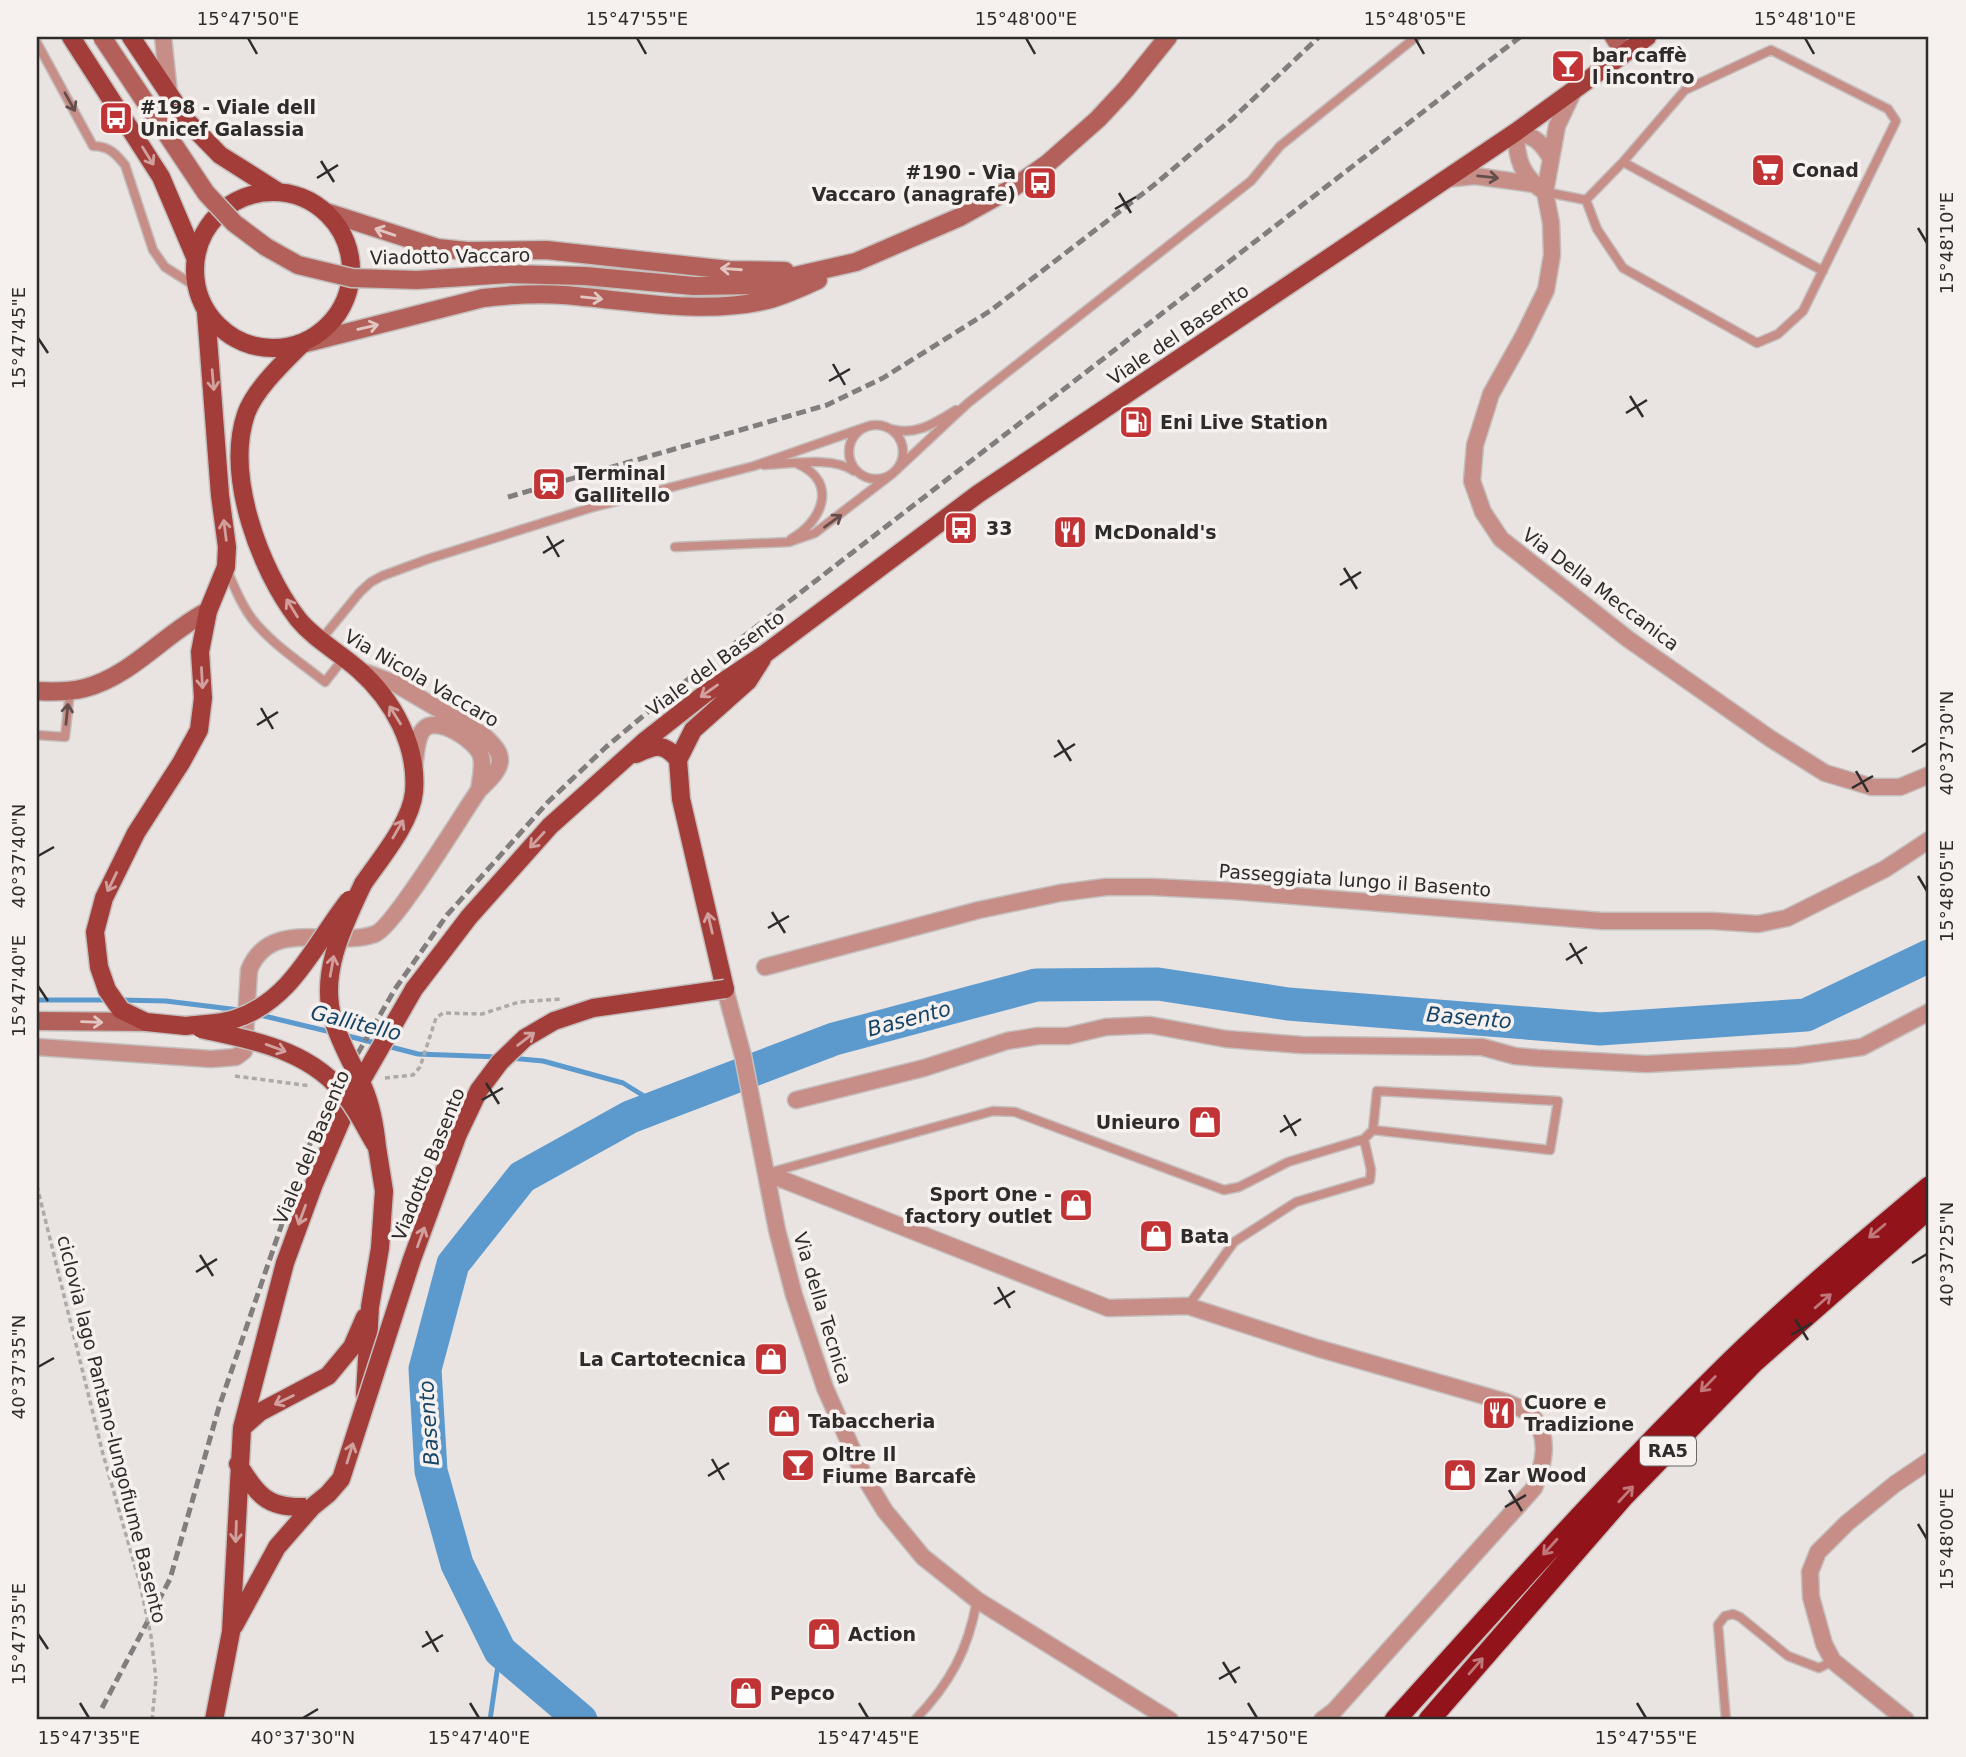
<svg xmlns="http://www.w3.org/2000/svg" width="1966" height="1757" viewBox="0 0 1966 1757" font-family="'DejaVu Sans',sans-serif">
	<rect width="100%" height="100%" fill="#e9e4e2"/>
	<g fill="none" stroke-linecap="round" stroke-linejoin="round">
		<!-- stream -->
		<path stroke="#5c9ace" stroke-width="5" d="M37 1000H111
			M120 1000 166 1001 239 1010
			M256 1014 335 1033
			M344 1035 418 1054 500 1057
			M510 1058 543 1061 623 1083 660 1106
			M490 1720 500 1651"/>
		<!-- river -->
		<path stroke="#5c9ace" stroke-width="33" d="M581 1720 500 1651 457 1564 431 1471 425 1369 453 1264 522 1177 630 1117 834 1039 1036 985 1158 984 1288 1004 1600 1029 1806 1015 1929 956"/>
		<!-- lane casing -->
		<g stroke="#c4bfbd" stroke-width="11">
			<path id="lane" d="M37 43 93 146C109 146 116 154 125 165L153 250 165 267 195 286
				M1623 162 1823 271
				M1545 192 1586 200 1597 229 1623 268 1757 343 1778 334 1803 311 1896 121 1888 109 1771 50 1685 90 1623 162 1586 200
				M849 452a27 27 0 1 1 54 0a27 27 0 1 1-54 0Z
				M891 429C917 436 935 423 956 410
				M764 465C789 464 833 456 854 471
				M791 539C823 521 838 482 798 464
				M675 547 789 542 815 533 892 474 968 403 1251 181 1280 146 1416 37
				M227 570C234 586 241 605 253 620 272 644 300 662 325 682L343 659
				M320 641 360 592 371 582 382 576 428 559 590 508 754 466 863 428
				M37 735 65 737 70 691
				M768 1173 993 1111 1015 1112 1224 1190 1239 1187 1288 1162 1364 1139 1373 1130 1377 1091 1558 1101 1550 1150 1373 1130
				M1188 1306 1234 1242 1296 1202 1370 1180 1371 1170 1364 1139
				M915 1720C950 1683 968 1651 977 1600
				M1726 1720 1718 1625 1725 1616 1733 1614 1740 1617 1788 1656 1819 1668 1833 1661"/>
		</g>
		<!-- street casing -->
		<g stroke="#c4bfbd" stroke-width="19">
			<path id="street" d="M163 37 169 93
				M1551 159 1557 126 1575 88
				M1445 179 1475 176 1533 184
				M1545 192C1522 177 1516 159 1516 132 1534 136 1542 142 1551 159L1545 192 1551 223 1552 255 1546 290 1523 337 1491 394 1475 445 1472 481 1483 512 1501 539 1628 639 1771 739 1825 773 1872 787H1900L1929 775
				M359 670 394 683 483 735C510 758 502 768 479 790
				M765 967 979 910 1060 893 1106 887H1152L1233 891 1602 921H1713L1758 924 1787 918 1885 869 1929 840
				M725 989 743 1056 777 1230 794 1295 825 1388 865 1478 885 1511 923 1557 977 1600 1170 1720
				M37 1047 211 1059 236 1057 244 1051 249 970C271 916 334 949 375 934 394 927 462 814 479 790 480 780 484 767 481 756 477 741 436 714 423 730 416 738 416 756 414 768
				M796 1100 924 1068 1007 1041 1038 1036H1068L1106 1027 1150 1025 1226 1039 1302 1045 1482 1047 1515 1056 1537 1058 1646 1064 1796 1056 1862 1047 1929 1012
				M766 1173 1108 1308 1188 1306 1317 1348 1506 1402C1514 1406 1525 1409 1531 1415 1551 1436 1544 1464 1534 1488L1334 1711 1322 1720
				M1906 1720 1833 1661 1824 1644 1811 1597 1810 1572 1818 1552 1847 1523 1895 1484 1929 1461"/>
		</g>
		<!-- secondary casing -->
		<g stroke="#c4bfbd" stroke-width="21">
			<path id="secondary" d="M1614 37 1624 52
				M326 212 438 248 467 251 546 250 729 270 785 271
				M508 274 585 276 694 286 755 285 856 262 960 217 1014 187 1047 164 1098 119 1126 89 1168 37
				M302 344 483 298C509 295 536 293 563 295 629 300 697 315 763 301 782 297 800 288 818 280
				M37 691C53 692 69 692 85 688 132 676 166 632 208 611
				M37 1021 146 1022"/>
		</g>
		<!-- primary casing -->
		<g stroke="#c4bfbd" stroke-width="21">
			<path id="primary" d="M71 37 161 177 195 257
				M131 37 187 121 220 155 277 191
				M195 270a78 78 0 1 1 156 0a78 78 0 1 1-156 0Z
				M302 344C283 363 255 389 246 414 225 476 260 570 298 619 315 640 339 652 359 670 393 700 418 746 414 792 411 823 380 859 363 884
				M636 754C654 746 664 741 678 760
				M414 989 469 917 550 826 646 740 706 693 766 653 978 494 1516 132 1647 37
				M725 989 681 799 678 760 693 730 748 681 762 659
				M186 1026 146 1022 121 1010 107 990 99 967 95 932 104 898 136 833 181 763 199 730 203 698 200 652 208 611 226 567 227 547 220 495 206 312
				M365 1394 370 1307 380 1248 384 1191 377 1147
				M242 1428 260 1412 328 1376 352 1347 365 1317
				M238 1464C261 1500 268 1508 312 1507
				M234 1626 277 1547 312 1507
				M214 1720 231 1632 242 1428 285 1263 314 1184 347 1107"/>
		</g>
		<!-- highway casing -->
		<g stroke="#c4bfbd" stroke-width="24">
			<path id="highway" d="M1395 1720C1499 1604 1603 1488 1714 1378 1782 1310 1856 1248 1929 1187
				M1429 1720 1622 1498 1755 1361 1929 1208"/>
		</g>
		<!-- path -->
		<path stroke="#ada9a7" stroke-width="3.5" stroke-dasharray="5 3.5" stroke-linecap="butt" d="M235 1076 311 1086
			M385 1078 413 1075 420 1067 436 1018 443 1013 482 1014 519 1002 562 999
			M37 1186 103 1454 140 1584
			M152 1720 156 1679"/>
		<!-- lane -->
		<use href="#lane" stroke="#c78d87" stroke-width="8"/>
		<!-- street -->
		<use href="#street" stroke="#c78d87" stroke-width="16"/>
		<!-- secondary -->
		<use href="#secondary" stroke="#b4605a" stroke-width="18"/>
		<!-- primary -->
		<use href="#primary" stroke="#a33d39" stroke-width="18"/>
		<!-- highway -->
		<use href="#highway" stroke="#93131b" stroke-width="21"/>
		<!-- rail -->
		<path stroke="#827e7d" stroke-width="5" stroke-dasharray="10 5" stroke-linecap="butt" d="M508 497 827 405 883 378 990 311 1154 185 1232 119 1319 37
			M102 1708 170 1579 219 1407 308 1148 332 1098 395 989 447 915 548 802 606 747 673 691 1520 37"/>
		<!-- secondary-bridge casing -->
		<g stroke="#c4bfbd" stroke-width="21" stroke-linecap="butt">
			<path id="secondary-bridge" d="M102 37 206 193 234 223 266 247 298 265 352 278 417 280 508 274"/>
		</g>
		<!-- primary-bridge casing -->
		<g stroke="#c4bfbd" stroke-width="21" stroke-linecap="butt">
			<path id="primary-bridge" d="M363 884C344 925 319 973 333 1019 340 1044 354 1066 364 1089 372 1108 375 1127 377 1147
				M186 1026C202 1024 220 1024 235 1019 293 1000 314 944 349 900
				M201 1029C255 1041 312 1050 347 1098 358 1112 366 1129 375 1144
				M356 1090 414 989
				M312 1507 328 1494 341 1479 412 1259 458 1134 479 1090 500 1062 525 1038 554 1021 593 1008 725 989"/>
		</g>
		<!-- path-bridge -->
		<path stroke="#ada9a7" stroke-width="3.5" stroke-dasharray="5 3.5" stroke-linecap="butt" d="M140 1584 151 1636 156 1679"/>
		<!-- secondary-bridge -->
		<use href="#secondary-bridge" stroke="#b4605a" stroke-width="18"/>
		<!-- primary-bridge -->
		<use href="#primary-bridge" stroke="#a33d39" stroke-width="18"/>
	</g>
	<!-- one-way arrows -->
	<defs><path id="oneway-shaft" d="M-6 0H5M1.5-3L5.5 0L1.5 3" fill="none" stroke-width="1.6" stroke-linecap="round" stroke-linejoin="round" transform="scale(1.75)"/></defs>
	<g stroke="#644e4b">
		<use href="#oneway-shaft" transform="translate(70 102) rotate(61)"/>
		<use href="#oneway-shaft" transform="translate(1488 177) rotate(6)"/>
		<use href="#oneway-shaft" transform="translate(833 521) rotate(-36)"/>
		<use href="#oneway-shaft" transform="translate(67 714) rotate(-84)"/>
	</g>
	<g stroke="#d1a09d">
		<use href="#oneway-shaft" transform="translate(148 156) rotate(58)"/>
		<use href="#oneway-shaft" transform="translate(213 380) rotate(85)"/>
		<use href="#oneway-shaft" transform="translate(225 530) rotate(-97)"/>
		<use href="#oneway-shaft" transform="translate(292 608) rotate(-122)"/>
		<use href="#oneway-shaft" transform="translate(202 678) rotate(87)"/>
		<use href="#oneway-shaft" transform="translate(709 691) rotate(145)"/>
		<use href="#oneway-shaft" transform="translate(395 715) rotate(-122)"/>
		<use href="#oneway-shaft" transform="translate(398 829) rotate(-60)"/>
		<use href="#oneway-shaft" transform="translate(537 840) rotate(133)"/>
		<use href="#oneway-shaft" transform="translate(112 882) rotate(116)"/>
		<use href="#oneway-shaft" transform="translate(710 923) rotate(-103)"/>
		<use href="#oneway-shaft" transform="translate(332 966) rotate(-80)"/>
		<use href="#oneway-shaft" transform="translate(526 1039) rotate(-37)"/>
		<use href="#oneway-shaft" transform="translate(276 1048) rotate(20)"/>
		<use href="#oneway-shaft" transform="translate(302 1215) rotate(110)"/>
		<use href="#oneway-shaft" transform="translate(421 1237) rotate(-70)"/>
		<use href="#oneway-shaft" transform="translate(284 1400) rotate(154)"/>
		<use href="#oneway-shaft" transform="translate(350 1453) rotate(-73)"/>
		<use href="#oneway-shaft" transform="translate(236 1532) rotate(92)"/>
	</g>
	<g stroke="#e2c6c2">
		<use href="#oneway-shaft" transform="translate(385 232) rotate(-161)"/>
		<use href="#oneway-shaft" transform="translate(731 269) rotate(-176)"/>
		<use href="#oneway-shaft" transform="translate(592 298) rotate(6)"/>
		<use href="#oneway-shaft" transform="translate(368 327) rotate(-13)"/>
		<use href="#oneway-shaft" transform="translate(92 1022) rotate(2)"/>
	</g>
	<g stroke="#c0777a">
		<use href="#oneway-shaft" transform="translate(1877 1231) rotate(140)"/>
		<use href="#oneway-shaft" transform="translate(1823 1301) rotate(-41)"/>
		<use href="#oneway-shaft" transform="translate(1708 1384) rotate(134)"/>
		<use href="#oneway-shaft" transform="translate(1626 1494) rotate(-47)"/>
		<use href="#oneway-shaft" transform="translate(1550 1547) rotate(132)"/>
		<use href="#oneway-shaft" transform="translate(1476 1666) rotate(-49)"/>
	</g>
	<!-- ticks -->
	<path fill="none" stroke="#2e2c2b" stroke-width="2.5" d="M248 38 257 54M637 38 646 54M1026 38 1035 54M1415 38 1424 54M1805 38 1814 54M321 161 334 182M317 178 338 165M1119 193 1131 213M1115 209 1136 197M1918 228 1927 243M38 338 48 353M833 364 845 385M829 381 850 369M1630 396 1643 417M1626 413 1647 400M547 536 559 557M543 553 564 540M1344 568 1357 589M1340 585 1361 572M261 708 273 729M257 725 278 712M1058 740 1071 761M1912 752 1927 743M1054 757 1075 744M1856 771 1868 792M1852 788 1873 776M38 856 54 847M1918 876 1927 891M772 912 785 933M768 928 789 916M1570 943 1582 964M1566 960 1587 947M38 986 48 1001M486 1083 499 1104M482 1100 503 1088M1284 1115 1296 1136M1280 1132 1301 1119M200 1255 213 1276M1912 1263 1927 1254M196 1272 217 1259M998 1287 1010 1308M994 1304 1015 1291M1795 1319 1808 1340M1791 1335 1812 1323M38 1367 54 1358M712 1459 724 1480M708 1476 729 1463M1509 1490 1522 1511M1505 1507 1526 1495M1918 1524 1927 1539M426 1631 438 1652M38 1634 48 1649M422 1647 443 1635M1223 1662 1236 1683M1219 1679 1240 1667M80 1703 89 1718M470 1703 479 1718M859 1703 868 1718M1248 1703 1257 1718M1637 1703 1646 1718M303 1718 318 1709"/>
	<!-- icons -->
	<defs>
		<g id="bar-square" transform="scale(1.75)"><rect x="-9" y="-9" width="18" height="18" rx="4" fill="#c23335" stroke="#f6f1ef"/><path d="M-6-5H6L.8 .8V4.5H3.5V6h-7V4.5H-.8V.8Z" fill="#fff"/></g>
		<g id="bus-square" transform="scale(1.75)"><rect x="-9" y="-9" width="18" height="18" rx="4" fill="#c23335" stroke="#f6f1ef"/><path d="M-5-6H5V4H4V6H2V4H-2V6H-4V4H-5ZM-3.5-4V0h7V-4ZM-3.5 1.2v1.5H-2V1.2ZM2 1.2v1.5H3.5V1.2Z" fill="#fff"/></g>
		<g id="supermarket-square" transform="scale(1.75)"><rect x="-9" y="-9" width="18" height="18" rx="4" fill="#c23335" stroke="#f6f1ef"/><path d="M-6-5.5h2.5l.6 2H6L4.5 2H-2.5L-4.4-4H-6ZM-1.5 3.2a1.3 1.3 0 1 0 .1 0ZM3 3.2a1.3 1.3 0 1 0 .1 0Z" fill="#fff"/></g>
		<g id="fuel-square" transform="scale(1.75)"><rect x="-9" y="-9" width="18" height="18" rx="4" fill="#c23335" stroke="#f6f1ef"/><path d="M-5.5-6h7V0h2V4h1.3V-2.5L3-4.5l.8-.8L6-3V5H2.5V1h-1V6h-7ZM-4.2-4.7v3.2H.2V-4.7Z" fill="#fff"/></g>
		<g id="station-square" transform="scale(1.75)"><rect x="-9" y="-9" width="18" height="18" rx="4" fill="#c23335" stroke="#f6f1ef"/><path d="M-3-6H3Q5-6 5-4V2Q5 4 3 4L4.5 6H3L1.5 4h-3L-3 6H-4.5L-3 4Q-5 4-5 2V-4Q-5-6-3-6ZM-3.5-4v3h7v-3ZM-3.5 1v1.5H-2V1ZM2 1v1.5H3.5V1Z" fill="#fff"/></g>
		<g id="restaurant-square" transform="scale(1.75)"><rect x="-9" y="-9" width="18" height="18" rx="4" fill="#c23335" stroke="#f6f1ef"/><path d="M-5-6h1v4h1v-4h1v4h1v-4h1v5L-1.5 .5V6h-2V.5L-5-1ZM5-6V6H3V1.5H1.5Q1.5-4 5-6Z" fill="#fff"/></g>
		<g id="shop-square" transform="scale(1.75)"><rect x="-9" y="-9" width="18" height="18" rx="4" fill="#c23335" stroke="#f6f1ef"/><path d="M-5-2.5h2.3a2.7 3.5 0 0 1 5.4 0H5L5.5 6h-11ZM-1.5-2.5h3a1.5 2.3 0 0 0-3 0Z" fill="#fff"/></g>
	</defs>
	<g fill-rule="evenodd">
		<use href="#bar-square" x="1568" y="66"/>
		<use href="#bus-square" x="116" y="118"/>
		<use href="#supermarket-square" x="1768" y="170"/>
		<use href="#bus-square" x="1040" y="183"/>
		<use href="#fuel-square" x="1136" y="422"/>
		<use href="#station-square" x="549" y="484"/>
		<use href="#bus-square" x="961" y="528"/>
		<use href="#restaurant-square" x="1070" y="532"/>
		<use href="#shop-square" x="1205" y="1122"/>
		<use href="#shop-square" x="1076" y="1205"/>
		<use href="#shop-square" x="1156" y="1236"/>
		<use href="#shop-square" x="771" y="1359"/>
		<use href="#restaurant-square" x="1499" y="1413"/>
		<use href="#shop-square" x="784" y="1421"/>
		<use href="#bar-square" x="798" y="1465"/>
		<use href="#shop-square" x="1460" y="1475"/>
		<use href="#shop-square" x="824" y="1634"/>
		<use href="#shop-square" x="746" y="1693"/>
	</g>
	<g text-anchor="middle" stroke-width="7" stroke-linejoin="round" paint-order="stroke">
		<!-- shield labels -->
		<rect fill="#f6f1ef" stroke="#6a6766" stroke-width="2" x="1640" y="1436.5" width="56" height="29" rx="5"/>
		<g font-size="18" font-weight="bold" fill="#2e2c2b">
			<text x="1668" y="1457">RA5</text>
		</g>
		<!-- poi labels -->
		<g font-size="19" font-weight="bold" fill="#2e2c2b" stroke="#f6f1ef" text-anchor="start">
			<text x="1592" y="62">bar caffè<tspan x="1592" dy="22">l incontro</tspan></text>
			<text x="140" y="114">#198 - Viale dell<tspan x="140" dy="22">Unicef Galassia</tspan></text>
			<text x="1792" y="177">Conad</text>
			<text x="1016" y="179" text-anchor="end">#190 - Via<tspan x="1016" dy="22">Vaccaro (anagrafe)</tspan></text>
			<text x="1160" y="429">Eni Live Station</text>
			<text x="574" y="480">Terminal<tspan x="574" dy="22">Gallitello</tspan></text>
			<text x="986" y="535">33</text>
			<text x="1094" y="539">McDonald's</text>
			<text x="1180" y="1129" text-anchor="end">Unieuro</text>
			<text x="1052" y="1201" text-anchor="end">Sport One -<tspan x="1052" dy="22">factory outlet</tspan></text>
			<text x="1180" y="1243">Bata</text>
			<text x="746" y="1366" text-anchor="end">La Cartotecnica</text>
			<text x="1524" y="1409">Cuore e<tspan x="1524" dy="22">Tradizione</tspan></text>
			<text x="808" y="1428">Tabaccheria</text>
			<text x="822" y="1461">Oltre Il<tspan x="822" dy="22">Fiume Barcafè</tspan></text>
			<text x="1484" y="1482">Zar Wood</text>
			<text x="848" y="1641">Action</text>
			<text x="770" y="1700">Pepco</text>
		</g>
		<!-- street labels -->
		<g font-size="19" fill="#2e2c2b" stroke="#f6f1ef">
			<text transform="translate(450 256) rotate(-1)" y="7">Viadotto Vaccaro</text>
			<text transform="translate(1178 334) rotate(-34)" y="7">Viale del Basento</text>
			<text transform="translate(1601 589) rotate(37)" y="7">Via Della Meccanica</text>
			<text transform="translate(715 663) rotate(-36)" y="7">Viale del Basento</text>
			<text transform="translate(422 678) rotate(30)" y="7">Via Nicola Vaccaro</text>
			<text transform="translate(1355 880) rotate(4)" y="7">Passeggiata lungo il Basento</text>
			<text transform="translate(311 1147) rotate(-67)" y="7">Viale del Basento</text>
			<text transform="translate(428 1164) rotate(-68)" y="7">Viadotto Basento</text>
			<text transform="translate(823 1308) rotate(73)" y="7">Via della Tecnica</text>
			<text transform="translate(112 1429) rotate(76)" y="7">ciclovia lago Pantano-lungofiume Basento</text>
		</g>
		<!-- water labels -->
		<g font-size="21" font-style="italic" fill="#154467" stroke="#f6f1ef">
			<text transform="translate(1469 1018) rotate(5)" y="7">Basento</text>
			<text transform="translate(909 1019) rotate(-15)" y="7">Basento</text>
			<text transform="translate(356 1023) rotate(14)" y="7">Gallitello</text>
			<text transform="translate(429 1423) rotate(-94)" y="7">Basento</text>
		</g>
	</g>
	<!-- border -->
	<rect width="1966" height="1757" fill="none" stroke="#f6f1ef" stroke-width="77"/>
	<rect x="38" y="38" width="1889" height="1680" fill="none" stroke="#2e2c2b" stroke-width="2.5"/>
	<g font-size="18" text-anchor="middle" fill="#2e2c2b">
		<text x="248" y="25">15°47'50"E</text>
		<text x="637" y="25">15°47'55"E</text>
		<text x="1026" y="25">15°48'00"E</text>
		<text x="1415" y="25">15°48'05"E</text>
		<text x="1805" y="25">15°48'10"E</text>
		<text transform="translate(1947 243) rotate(-90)" y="6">15°48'10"E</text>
		<text transform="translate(19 338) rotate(-90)" y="6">15°47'45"E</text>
		<text transform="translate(1947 743) rotate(-90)" y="6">40°37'30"N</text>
		<text transform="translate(19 856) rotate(-90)" y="6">40°37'40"N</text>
		<text transform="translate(1947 891) rotate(-90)" y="6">15°48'05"E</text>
		<text transform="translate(19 986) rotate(-90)" y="6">15°47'40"E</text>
		<text transform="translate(1947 1254) rotate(-90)" y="6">40°37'25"N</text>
		<text transform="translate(19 1367) rotate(-90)" y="6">40°37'35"N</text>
		<text transform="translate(1947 1539) rotate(-90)" y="6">15°48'00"E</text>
		<text transform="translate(19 1634) rotate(-90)" y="6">15°47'35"E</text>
		<text x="89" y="1744">15°47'35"E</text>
		<text x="303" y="1744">40°37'30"N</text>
		<text x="479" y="1744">15°47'40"E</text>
		<text x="868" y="1744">15°47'45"E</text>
		<text x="1257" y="1744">15°47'50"E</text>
		<text x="1646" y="1744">15°47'55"E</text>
	</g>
</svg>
